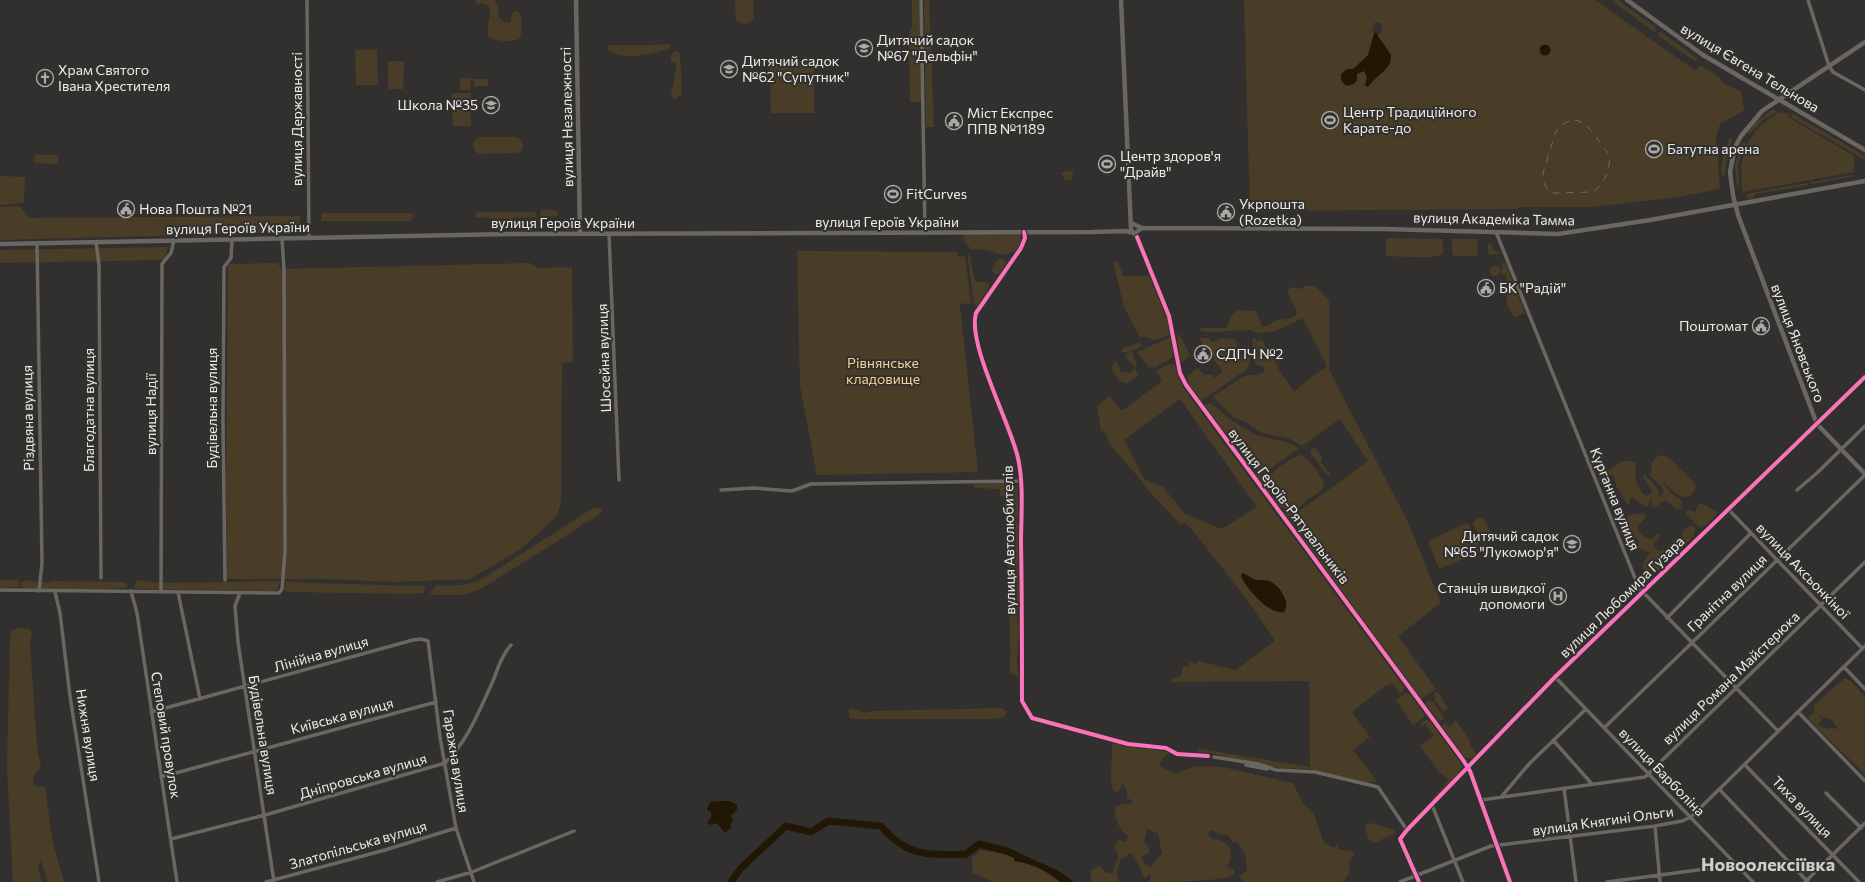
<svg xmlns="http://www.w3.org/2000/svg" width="1865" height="882" viewBox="0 0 1865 882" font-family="Commissioner,sans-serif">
	<rect width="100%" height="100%" fill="#31302f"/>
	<!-- green -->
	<path fill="#4a3d27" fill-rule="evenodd" d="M475 0H494L499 9 498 16 505 23 511 22V14L515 11 520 13C522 19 523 33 519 39 511 42 495 42 488 36 488 31 487 25 489 20 492 7 490 3 476 4Z
		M735 0H753L754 17 750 23 742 24 736 20Z
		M912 0H919L921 102H910L909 35 912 27Z
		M924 0H929L934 127H926Z
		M1244 0H1595L1696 71 1699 65 1718 76 1723 83 1741 91 1744 110 1720 124 1716 137 1720 189 1671 198 1591 207H1518V209L1250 211Z
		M1613 0H1618L1655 27 1656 30 1654 32 1612 1Z
		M1661 32 1697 58 1696 62 1657 35Z
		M667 44H670V48C654 54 622 62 607 49L608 46 610 45H651Z
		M377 49 378 85H356L355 50Z
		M677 51 680 53 682 94 675 99 671 97C672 86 676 75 676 64L671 61V56L673 52Z
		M794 57 795 61 814 60V113H771L770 58Z
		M388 61H404L403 89H388Z
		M460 78H471V90H460Z
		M474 79H488V86H474Z
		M452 93H471V126H453Z
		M1773 109 1777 112 1764 119 1750 134 1747 133 1756 122Z
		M1780 112 1789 114 1788 117 1854 156V172L1743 192C1737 157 1747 130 1780 112Z
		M1793 114 1865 156V160L1791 117Z
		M516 137 520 139 523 144 522 150 517 153 480 154C474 152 472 147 474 141L480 137Z
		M1729 138 1733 139 1727 156 1725 175 1722 176 1721 167Z
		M1742 142 1746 143 1738 165 1739 186H1737L1735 165Z
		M35 155H58V161L55 164 35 163Z
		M1069 171 1073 172 1072 180H1066L1060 173Z
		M1854 175 1855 176 1811 184 1810 182Z
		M0 176 25 177 24 203 0 205Z
		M1807 183 1809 185 1755 194 1754 198 1748 199 1746 194Z
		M19 206 30 218 300 216V232L0 240V207Z
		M541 209 557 211 558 216 540 217Z
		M477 212H535L536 217 503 219 475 217Z
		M322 213H413L412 221H321Z
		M965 235H1018L1021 236 1022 241 1016 251 1003 255 987 250 971 249 964 241 963 237Z
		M1389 238 1443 239V254C1435 260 1397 256 1386 256V239Z
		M1452 239H1478L1477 256H1455L1452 253Z
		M1488 244H1491L1493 250 1502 254H1488Z
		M168 247 165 260 0 263V250Z
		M797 251 957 252 958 257 965 256 971 303 960 304V305L978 472 817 475 800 386Z
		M967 251 970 256 974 279 977 282H986L990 286 977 307 974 305Z
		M1001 259 1006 261 1005 265 999 274H994L992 271C993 265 996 260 1001 259Z
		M1118 261 1123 276H1149L1167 317 1170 334 1155 340 1145 337 1140 338 1124 307 1113 262Z
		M1505 262 1516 290H1507L1506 275H1502V263Z
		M278 263 281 269 530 263 538 268 572 267 573 362 562 363 561 502 557 516 521 549 470 579 393 582 334 579H227L226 474 228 264Z
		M1489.5 271a5.5 5.5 0 1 1 11 0a5.5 5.5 0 1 1-11 0Z
		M1305 286H1315L1329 300V370L1409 524 1441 603 1398 636 1436 689 1421 699 1320 562 1296 527 1295 519 1301 510 1368 461 1340 419 1302 446 1290 439 1262 433 1244 421 1234 418 1214 398 1215 395 1244 376 1261 374 1265 371 1264 367 1255 364 1252 339 1255 337 1256 341 1260 340 1264 342 1269 359 1274 358 1279 370 1294 391 1327 366 1303 318 1276 331 1258 333 1249 330 1212 332 1200 331 1201 328H1227L1231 316 1238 310 1256 311 1262 326H1267L1276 320 1288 319 1296 315 1297 312 1287 291 1291 287 1301 289Z
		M1507 292H1517L1525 313 1514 317 1507 305Z
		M1177 335H1180L1190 355 1183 362 1180 361Z
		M1248 336 1250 363 1247 369 1201 401 1189 385 1187 376 1198 368 1204 375H1212L1214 378 1223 372 1199 338H1210V341L1214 342 1220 338 1235 339 1237 341 1236 353 1242 354V352H1248Z
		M1171 337 1173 357 1154 368 1153 366 1149 368 1137 352Z
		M1140 342 1142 345C1137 349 1128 354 1122 352V349Z
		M1130 351 1133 353V358L1137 363 1135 370 1139 375 1126 384 1118 380 1112 368 1114 362H1117L1121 372 1130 373 1135 367 1125 357Z
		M1175 364 1179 379 1184 389 1404 687V691L1400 694 1392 683 1388 686 1387 684 1352 712 1370 737 1353 750 1375 779H1377L1376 782 1367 783 1309 769 1277 768 1229 758 1212 753 1198 754 1199 749 1310 767 1309 681 1170 682 1172 679 1181 676 1183 666 1188 667 1190 662 1197 664 1198 661 1236 670 1275 641 1250 604 1191 528 1185 523 1181 525 1145 487 1144 484 1109 443 1108 438 1103 431H1101L1097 406 1110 396 1120 410H1123L1162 381 1156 371 1168 365ZM1180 399 1257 507 1222 529 1185 514 1163 487 1144 479 1124 440ZM1243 573 1255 579 1274 584 1287 604 1254 593 1245 584Z
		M1208 403 1213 405 1234 422 1256 435 1289 443 1299 448 1266 472 1257 470 1227 437 1204 405Z
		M1314 447 1323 458 1320 461 1328 472 1331 470 1330 475 1326 474 1310 452 1311 449Z
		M1300 455C1308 456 1324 479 1324 486 1320 493 1313 496 1307 500 1303 504 1297 509 1292 510 1279 513 1264 493 1267 481 1269 473 1292 457 1300 455Z
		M1663 455 1668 457 1695 483C1697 490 1692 497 1684 497L1679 496 1660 480C1664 483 1667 489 1670 492 1676 498 1685 499 1681 509H1676L1665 500 1654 508 1652 505 1651 497 1648 505 1646 507 1632 497 1630 499V503L1628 505 1617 488 1613 475H1607L1601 482 1599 480 1600 474C1603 472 1606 472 1609 470 1617 465 1626 455 1636 464 1633 473 1637 493 1647 496L1652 492 1651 489 1643 477 1645 475 1657 488 1660 496 1663 493 1662 488 1649 474 1652 472C1649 464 1654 456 1663 455Z
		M1253 472 1267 475 1264 486Z
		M1003 483 1012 484 1017 486 1019 515 1016 520 1019 527 1020 576 1018 581 1020 584 1017 622 1019 624C1020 641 1014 659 1019 676H1016L1010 672V654L1012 652 1010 650C1010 633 1010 618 1009 602 1009 596 1007 591 1007 586L1011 585 1007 571 1008 569V537L1005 523 1009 520 1006 510 1008 497 1000 496V489L975 488 974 484Z
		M1702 503 1718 513 1706 525 1701 527 1695 524 1685 512 1689 510 1695 512 1698 505Z
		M599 507 602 511C594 522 583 521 577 529L479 590 462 595H432L430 592 437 585C456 586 467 586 484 578L593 508Z
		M1283 512H1296L1293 526Z
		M1644 513 1646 517 1637 527C1640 534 1644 538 1652 539L1658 533 1661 535 1654 544V547L1660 551 1666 549 1674 540 1679 541V544L1673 557 1654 574 1642 569 1644 561 1649 554V552L1638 548 1639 541 1634 535 1625 538C1617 531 1619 521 1628 516 1632 514 1639 514 1644 513Z
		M1481 517 1484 519 1491 533 1489 537 1487 535 1480 536 1473 524 1475 520Z
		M1467 523 1470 526 1481 548V551L1439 569 1428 541Z
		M1692 525 1695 527C1697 534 1690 542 1684 544L1682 541 1683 530Z
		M0 580H18L20 587 0 588Z
		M27 580 48 583 51 581 125 582 128 587 112 589 24 590 20 583Z
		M136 580 160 583 280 581 277 590 271 591 138 589 134 587Z
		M286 581 305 583 425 586 424 593 409 594 289 592 284 590Z
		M24 628 30 629 32 633 30 643 37 748 41 766 34 776 33 786 45 787 53 843 64 882H48L41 861 38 867 42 882H13L7 768 10 635 13 629Z
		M1845 678 1852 682 1865 697V774L1816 727 1817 725 1828 729 1831 728 1838 729 1832 720 1818 715 1822 719 1816 726 1808 718 1814 712 1816 713 1814 710V705Z
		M1437 691 1448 708 1443 712 1434 698 1436 696 1434 693Z
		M1405 693 1410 694 1425 715 1423 718 1413 725 1396 700Z
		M1429 700 1433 702 1444 718 1440 722 1425 704Z
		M1003 708 1007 712 1003 718 991 719H855L850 718 848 711 851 709 865 713 873 711Z
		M1455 719 1470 741 1469 743 1475 753H1477L1473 759 1464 757 1442 727 1445 722 1449 727 1455 722Z
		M1426 720 1430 721 1462 765 1460 772 1433 801 1432 799 1449 780 1438 771 1420 746 1434 736 1425 724 1422 726 1420 724Z
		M1114 742 1168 752 1169 754 1165 756 1159 763 1160 766 1175 774 1196 766 1222 767 1293 783 1303 804 1314 814 1324 843 1334 848 1337 844 1339 850H1350L1354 855 1349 862 1350 872 1343 882H1244L1239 876 1247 871C1247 859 1245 851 1237 842H1233L1228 835 1218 834 1213 830 1208 833 1211 839C1221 839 1232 844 1231 856 1231 862 1228 862 1227 867L1234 870 1235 874C1225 882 1165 882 1149 882L1151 878 1150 874 1144 878 1136 859 1131 853 1121 859 1117 871 1119 882H1091V870L1100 866 1107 873H1113C1114 865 1118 861 1118 853L1115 850V845L1119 840 1125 842 1128 836C1119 830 1114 817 1115 806L1132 803 1131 800 1127 798V792L1123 783 1119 791 1114 792 1111 782 1112 744ZM1147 829 1158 834 1162 853 1153 863 1152 868 1147 866 1141 857 1149 853V848L1144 842Z
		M1372 823 1392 829 1396 833 1374 843 1368 839 1365 825Z
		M981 850 1014 856V861C1030 863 1048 871 1060 882H993L973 873 972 858Z"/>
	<!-- water -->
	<path fill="#221704" d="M1377 23 1380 24 1378 36 1391 55C1392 70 1375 76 1368 87L1365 85 1367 77 1364 71 1357 74V80L1354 84 1346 86 1341 80V74L1347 69H1353L1368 55Z
		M1539.5 50a5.5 5.5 0 1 1 11 0a5.5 5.5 0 1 1-11 0Z
		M1242 573C1246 574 1249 577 1253 579 1258 581 1264 579 1269 581 1280 585 1291 603 1284 612 1269 615 1246 588 1241 576Z
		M721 801H730L737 805V810L730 816 734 819 731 823V828L725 833 717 823 711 825 707 823 711 817V812L707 810 710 802Z
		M1012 850 1057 870 1074 882H1060C1048 871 1030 863 1014 861V856L1007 854V851Z"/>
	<!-- pier -->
	<path fill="#31302f" d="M1375 22 1382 24 1380 34 1372 32Z"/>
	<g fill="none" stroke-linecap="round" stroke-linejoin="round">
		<!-- river -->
		<path stroke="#221704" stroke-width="7" d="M731 882 740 869 786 826 811 832 828 821 881 826C907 857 928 855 966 854L979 844 1007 851 1016 855"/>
		<!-- minor -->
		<path stroke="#6a6762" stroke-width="3.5" d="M307 0 309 237
			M921 0 925 233
			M1808 0 1829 66 1833 72 1865 90
			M1024 232 1025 238 1021 248 976 313C967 344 1010 422 1018 458 1024 485 1021 516 1021 543 1022 596 1022 649 1022 701L1032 718 1128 744 1166 748 1177 754 1208 756
			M1496 232 1639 588 1778 731
			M609 234 619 480
			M1137 237 1169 316 1180 373 1186 385 1463 760 1470 771 1510 882
			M96 242 99 265 101 578
			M37 243 42 563 39 591
			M721 490 754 488 792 491 811 484 1020 481
			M1797 490 1817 473 1865 426
			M1728 509 1862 648
			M225 580 223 423 224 267 231 258 232 239
			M0 590 270 593H279L282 589 285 551 284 270 282 238
			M131 591 137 613 177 882
			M55 592 60 613 70 696 99 882
			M161 592 162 264 171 253 174 240
			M178 592 200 699
			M240 593 235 606 238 642 274 882
			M1667 618 1751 533
			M1844 667 1865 689
			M1555 677 1753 882
			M151 712 413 640 421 639 428 641 440 737 456 828 474 882
			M1798 712 1865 781
			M1605 727 1865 475
			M1553 740 1592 784
			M1214 757 1258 764 1276 770 1315 772 1378 787 1407 830
			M1246 765 1267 769
			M1745 765 1859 882
			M161 777 436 702
			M1564 788 1576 882
			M1719 789 1808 882
			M1826 793 1861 828
			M1502 796 1529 764 1586 709
			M1481 800 1645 777 1865 562
			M1432 805 1463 882
			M1655 826 1660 882
			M171 839 265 815 445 763C468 741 480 709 493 681 498 668 502 655 511 645
			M266 882 385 850 456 828
			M437 882 472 872 574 831
			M1400 882 1491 846 1655 826 1682 821 1691 817 1865 646
			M1419 882 1400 839 1407 830 1555 677 1865 377
			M1607 882 1736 865
			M1805 882 1865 823"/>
		<!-- major -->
		<path stroke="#6a6762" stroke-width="4.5" d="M576 0 580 234
			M1121 0 1131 230 1137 237
			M1627 0 1703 55 1865 150
			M1865 42 1762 111 1741 136 1735 147 1730 172 1733 195 1738 215 1815 419 1817 424 1865 474
			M1131 223 1142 228 1384 229 1558 234 1650 220 1865 181
			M0 244 511 234 1092 232 1125 231 1135 233 1142 228"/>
		<!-- rail -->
		<path stroke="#6e6c6a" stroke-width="1" stroke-dasharray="7 7" stroke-linecap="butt" d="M1575 120 1585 123 1608 153C1613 166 1604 184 1593 192L1553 193 1548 190 1544 183 1543 173 1555 134C1559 126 1566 121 1575 120Z"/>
		<!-- cycleway casing -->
		<g stroke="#32312e" stroke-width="6">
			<path id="cycleway" d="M1024 232 1025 238 1021 248 976 313C967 344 1010 422 1018 458 1024 485 1021 516 1021 543 1022 596 1022 649 1022 701L1032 718 1128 744 1166 748 1177 754 1208 756
				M1137 237 1169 316 1180 373 1186 385 1463 760 1470 771 1510 882
				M1419 882 1400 839 1407 830 1555 677 1865 377"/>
		</g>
		<!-- cycleway -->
		<use href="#cycleway" stroke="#fb73b8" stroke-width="4"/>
	</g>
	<!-- icons -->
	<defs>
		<g id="school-ring" transform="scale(0.9)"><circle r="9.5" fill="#32312e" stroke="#abaaa8" stroke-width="1.5"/><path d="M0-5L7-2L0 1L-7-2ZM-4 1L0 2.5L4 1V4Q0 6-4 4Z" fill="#abaaa8"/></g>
		<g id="church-ring" transform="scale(0.9)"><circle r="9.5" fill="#32312e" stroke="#abaaa8" stroke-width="1.5"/><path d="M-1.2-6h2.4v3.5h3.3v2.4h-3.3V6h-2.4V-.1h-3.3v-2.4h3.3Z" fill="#abaaa8"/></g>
		<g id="stadium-ring" transform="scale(0.9)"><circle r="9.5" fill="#32312e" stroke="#abaaa8" stroke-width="1.5"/><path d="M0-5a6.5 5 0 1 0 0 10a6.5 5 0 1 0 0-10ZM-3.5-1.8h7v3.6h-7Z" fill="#abaaa8"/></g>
		<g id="civic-ring" transform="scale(0.9)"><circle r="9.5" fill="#32312e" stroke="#abaaa8" stroke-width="1.5"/><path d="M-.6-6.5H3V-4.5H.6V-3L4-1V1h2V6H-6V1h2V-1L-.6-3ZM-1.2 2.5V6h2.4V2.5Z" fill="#abaaa8"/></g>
		<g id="hospital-ring" transform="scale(0.9)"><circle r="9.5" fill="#32312e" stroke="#abaaa8" stroke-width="1.5"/><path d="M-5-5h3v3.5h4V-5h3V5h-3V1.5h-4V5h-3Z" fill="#abaaa8"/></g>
	</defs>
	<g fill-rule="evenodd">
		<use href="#school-ring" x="864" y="48"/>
		<use href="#school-ring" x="729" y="69"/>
		<use href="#church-ring" x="45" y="78"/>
		<use href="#school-ring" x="491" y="105"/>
		<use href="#stadium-ring" x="1330" y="120"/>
		<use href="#civic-ring" x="954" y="121"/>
		<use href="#stadium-ring" x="1654" y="149"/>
		<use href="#stadium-ring" x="1107" y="164"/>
		<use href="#stadium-ring" x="893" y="194"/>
		<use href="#civic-ring" x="126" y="209"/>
		<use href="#civic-ring" x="1226" y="212"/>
		<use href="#civic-ring" x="1486" y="288"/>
		<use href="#civic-ring" x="1761" y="326"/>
		<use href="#civic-ring" x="1203" y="354"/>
		<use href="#school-ring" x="1572" y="544"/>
		<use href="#hospital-ring" x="1558" y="596"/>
	</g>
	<g text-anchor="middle" stroke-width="4" stroke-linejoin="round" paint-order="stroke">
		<!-- poi labels -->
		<g font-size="14" fill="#ecebe9" stroke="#32312e" text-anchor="start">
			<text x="877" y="45">Дитячий садок<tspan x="877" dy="16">№67 "Дельфін"</tspan></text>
			<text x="742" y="66">Дитячий садок<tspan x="742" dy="16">№62 "Супутник"</tspan></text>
			<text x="58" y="75">Храм Святого<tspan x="58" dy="16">Івана Хрестителя</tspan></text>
			<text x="478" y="110" text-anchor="end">Школа №35</text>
			<text x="1343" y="117">Центр Традиційного<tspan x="1343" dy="16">Карате-до</tspan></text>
			<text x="967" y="118">Міст Експрес<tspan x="967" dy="16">ППВ №1189</tspan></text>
			<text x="1667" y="154">Батутна арена</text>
			<text x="1120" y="161">Центр здоров'я<tspan x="1120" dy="16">"Драйв"</tspan></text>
			<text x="906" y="199">FitCurves</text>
			<text x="1239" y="209">Укрпошта<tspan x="1239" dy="16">(Rozetka)</tspan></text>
			<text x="139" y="214">Нова Пошта №21</text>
			<text x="1499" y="293">БК "Радій"</text>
			<text x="1748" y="331" text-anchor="end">Поштомат</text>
			<text x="1216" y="359">СДПЧ №2</text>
			<text x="1559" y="541" text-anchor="end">Дитячий садок<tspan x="1559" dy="16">№65 "Лукомор'я"</tspan></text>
			<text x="1545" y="593" text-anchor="end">Станція швидкої<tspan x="1545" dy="16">допомоги</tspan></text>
		</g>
		<!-- street labels -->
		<g font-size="14" fill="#ecebe9" stroke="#32312e">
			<text transform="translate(1750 68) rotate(31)" y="5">вулиця Євгена Тельнова</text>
			<text transform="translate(567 117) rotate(-91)" y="5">вулиця Незалежності</text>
			<text transform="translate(297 119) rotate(-90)" y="5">вулиця Державності</text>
			<text transform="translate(1494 219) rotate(1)" y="5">вулиця Академіка Тамма</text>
			<text x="887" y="227">вулиця Героїв України</text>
			<text x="563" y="228">вулиця Героїв України</text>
			<text transform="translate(238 228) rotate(-1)" y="5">вулиця Героїв України</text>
			<text transform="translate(1798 343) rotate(69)" y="5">вулиця Яновського</text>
			<text transform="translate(604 358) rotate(-92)" y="5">Шосейна вулиця</text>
			<text transform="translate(212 408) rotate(-90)" y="5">Будівельна вулиця</text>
			<text transform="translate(89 410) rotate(-90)" y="5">Благодатна вулиця</text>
			<text transform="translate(151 414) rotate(-90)" y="5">вулиця Надії</text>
			<text transform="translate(28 418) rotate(-91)" y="5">Різдвяна вулиця</text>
			<text transform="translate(1615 499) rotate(68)" y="5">Курганна вулиця</text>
			<text transform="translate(1289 506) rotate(53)" y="5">вулиця Героїв-Рятувальників</text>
			<text transform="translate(1009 540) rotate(-91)" y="5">вулиця Автолюбителів</text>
			<text transform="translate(1803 571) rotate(46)" y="5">вулиця Аксьонкіної</text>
			<text transform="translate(1727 593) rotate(-44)" y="5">Гранітна вулиця</text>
			<text transform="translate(1622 597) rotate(-44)" y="5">вулиця Любомира Гузара</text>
			<text transform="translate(321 654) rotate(-16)" y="5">Лінійна вулиця</text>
			<text transform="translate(1731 678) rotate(-44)" y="5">вулиця Романа Майстерюка</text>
			<text transform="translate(342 716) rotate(-15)" y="5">Київська вулиця</text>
			<text transform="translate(88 735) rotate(81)" y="5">Нижня вулиця</text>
			<text transform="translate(166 735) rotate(81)" y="5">Степовий провулок</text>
			<text transform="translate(263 735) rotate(81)" y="5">Будівельна вулиця</text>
			<text transform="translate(456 761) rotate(81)" y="5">Гаражна вулиця</text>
			<text transform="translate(1662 772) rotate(46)" y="5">вулиця Барболіна</text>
			<text transform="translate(363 776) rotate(-16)" y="5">Дніпровська вулиця</text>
			<text transform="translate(1802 807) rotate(46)" y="5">Тиха вулиця</text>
			<text transform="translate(1603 821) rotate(-8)" y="5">вулиця Княгині Ольги</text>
			<text transform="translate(358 845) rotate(-16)" y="5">Златопільська вулиця</text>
		</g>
		<!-- park labels -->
		<g font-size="14" fill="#f5d293" stroke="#32312e">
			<text x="883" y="368">Рівнянське<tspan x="883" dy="16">кладовище</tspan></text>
		</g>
		<!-- district labels -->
		<g font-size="18" font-weight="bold" fill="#cecdca" stroke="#32312e">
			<text x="1768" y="871">Новоолексіївка</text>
		</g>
	</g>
</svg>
